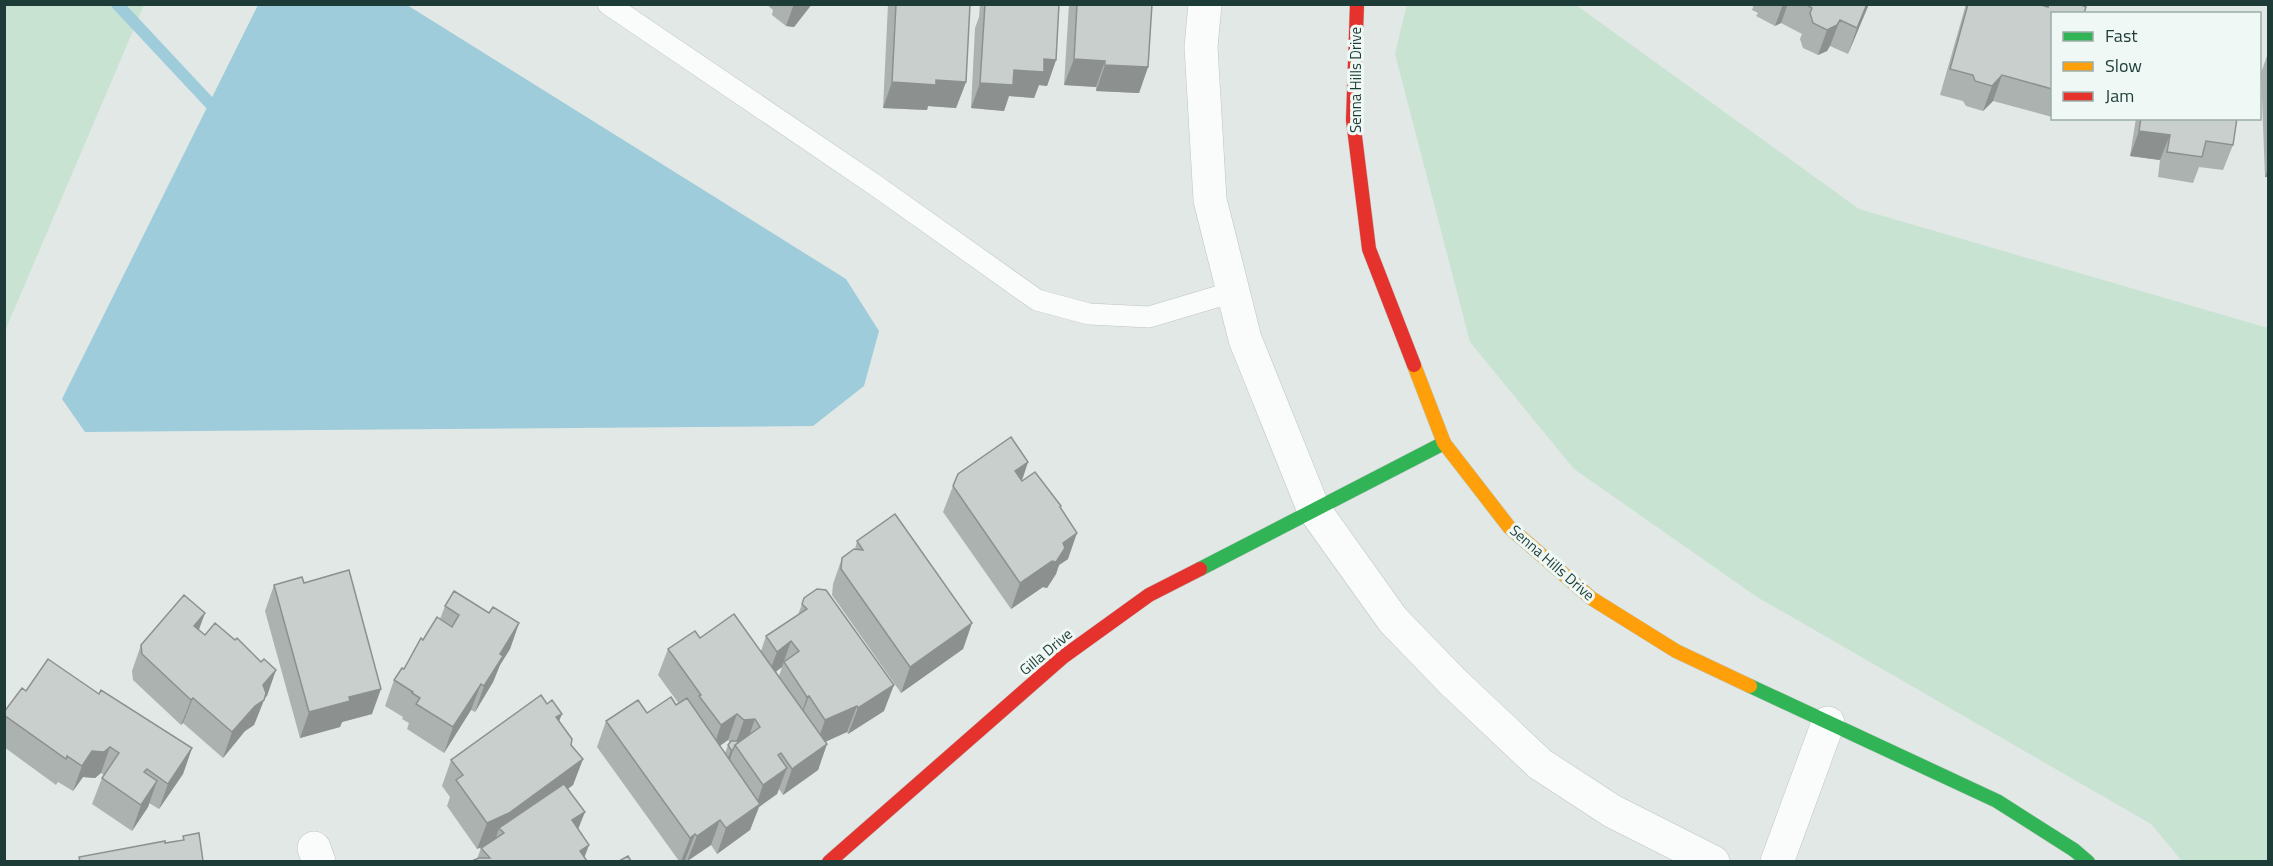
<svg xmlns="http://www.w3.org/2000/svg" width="2273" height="866" viewBox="0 0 2273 866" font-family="'Titillium Web',sans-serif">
	<rect width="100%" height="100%" fill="#e1e8e6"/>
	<!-- green -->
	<path fill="#c9e3d3" d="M5 4 144 5 5 331 4 5Z
		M1407 4 1576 5 1859 209 2268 328V861H2182L2151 824 1757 597 1574 469 1470 342 1395 54Z"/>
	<!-- water -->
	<path fill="#9eccdb" d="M258 5H407L846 279 879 331 864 386 813 426 85 432 62 399Z"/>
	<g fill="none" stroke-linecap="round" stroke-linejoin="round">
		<!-- stream -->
		<path stroke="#9eccdb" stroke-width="12" d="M117 4 219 113"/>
		<!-- lane casing -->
		<g stroke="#bec5c3" stroke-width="22">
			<path id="lane" d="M608 4 875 185 1037 300 1089 314 1149 317 1233 292"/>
		</g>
		<!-- street casing -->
		<g stroke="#bec5c3" stroke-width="34">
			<path id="street" d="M1205 4 1201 47 1210 200 1245 339 1313 508 1393 620 1452 681 1540 764 1612 811 1713 862
				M314 848 319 862
				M1777 862 1828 723"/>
		</g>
		<!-- fast casing -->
		<g stroke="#bdc6c3" stroke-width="15">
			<path id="fast" d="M1200 569 1444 443
				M1750 686 1997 801 2074 850 2088 862"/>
		</g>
		<!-- slow casing -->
		<g stroke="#bdc6c3" stroke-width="15">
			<path id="slow" d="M1414 365 1444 443 1509 527 1591 598 1676 651 1750 686"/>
		</g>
		<!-- jam casing -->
		<g stroke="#bdc6c3" stroke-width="15">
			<path id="jam" d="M1357 4 1353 120 1369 249 1414 365
				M829 862 1063 657 1149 595 1200 569"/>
		</g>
		<!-- lane -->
		<use href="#lane" stroke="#fafcfb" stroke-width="21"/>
		<!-- street -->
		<use href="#street" stroke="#fafcfb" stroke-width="33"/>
		<!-- fast -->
		<use href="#fast" stroke="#30b455" stroke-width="14"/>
		<!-- slow -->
		<use href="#slow" stroke="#ff9f0a" stroke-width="14"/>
		<!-- jam -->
		<use href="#jam" stroke="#e5322d" stroke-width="14"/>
	</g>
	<!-- wall -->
	<path fill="#acb2b0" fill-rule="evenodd" d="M766 4H812L794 27 786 26 772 15 773 10Z
		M888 4H970L966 82 956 108 928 106 927 110 883 108Z
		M980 4H1059L1056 60 1047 86 1039 85 1034 98 1009 96 1004 111 971 108 975 28 979 17Z
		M1069 4H1152L1148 67 1139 93 1096 91V87L1064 85Z
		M1754 4H1869L1848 54 1830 46 1827 51 1818 55 1803 48 1800 39 1802 34 1781 23 1775 26 1756 16 1758 13 1752 10Z
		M1966 4H2038L2047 7 2048 4 2052 14V117L1993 101 1983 111 1966 106 1963 101 1940 95Z
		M2268 53V177H2265L2261 73Z
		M2136 118H2237L2233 145 2223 170 2199 167 2193 183 2158 177 2160 160 2130 156Z
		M1028 462 1022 481 1060 508 1068 559 1059 565 1056 574 1047 588 1043 587 1011 609 943 512 953 486Z
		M857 541 972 623 963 649 901 693 832 595 833 584 842 558 855 549Z
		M304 583 372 714 342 722 340 727 300 738 265 611 274 585Z
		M804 598 884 711 848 734 847 732 825 742 827 744 818 770 783 795 779 789 777 794 759 807 750 830 717 854 711 845 688 861 685 860 683 861H679L597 747 606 721 647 713 676 705 679 704 658 675 668 649 700 638 761 651 766 636 798 615ZM782 667 779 676 776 672ZM728 740 730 742 728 745 725 753 720 746Z
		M445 606 489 613 519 623 510 649 500 665 493 682 475 712 471 710 444 753 407 729 409 723 402 719 403 717 385 706 394 680 404 669 423 640 440 619Z
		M205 613 199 630 205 635 261 662 276 670 254 725 245 731 223 758 183 723 181 725 133 680 132 671 141 645Z
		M26 691 99 694 192 748 183 774 159 809 149 803 148 807 132 831 92 804 102 778 104 775 101 773 95 778 83 777 73 791 58 782 56 785 4 747V712Z
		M559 721 571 745 583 759 573 785 568 789 578 829 589 845 584 857 477 859 481 848 486 845 477 849 447 806 450 797 442 786 451 760Z"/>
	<!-- shaded-wall -->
	<path fill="#8c9190" d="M794 4H812L794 27 786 26Z
		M1783 4H1788L1781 23 1775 26Z
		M1867 4H1869L1848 54 1857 28Z
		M1840 20 1830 46 1827 51 1818 55 1827 30Z
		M1044 59 1056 60 1047 86 1039 85 1034 98 1009 96 1004 111 971 108 980 83Z
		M1074 59 1105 61 1096 87 1064 85Z
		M1105 65 1148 67 1139 93 1096 91Z
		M2002 75 1993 101 1983 111 1992 86Z
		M936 80 966 82 956 108 928 106 927 110 883 108 892 82Z
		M2139 131 2170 135 2160 160 2130 156Z
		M2268 168V177H2265Z
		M1028 462 1019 488 1015 471Z
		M1077 533 1068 559 1059 565 1056 574 1047 588 1043 587 1011 609 1020 583 1063 543Z
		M205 613 195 639 194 626Z
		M519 623 510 649 500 665 493 682 475 712 484 686 500 654Z
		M972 623 963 649 901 693 910 667Z
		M791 641 782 667 767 678 777 652Z
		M276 670 267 696 262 700H264L254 725 245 731 223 758 232 732 263 685Z
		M481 684 471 710 444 753 453 727Z
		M894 685 884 711 848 734 858 708Z
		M381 689 372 714 342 722 340 727 300 738 309 712 349 697Z
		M809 696 799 722 798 723 807 697Z
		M193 698 183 723 181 725 191 700Z
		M857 706 847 732 816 746 825 720Z
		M562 714 552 739 556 717Z
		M737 714 728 740 712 751 721 725Z
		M755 719 746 745H735L744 720Z
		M827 744 818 770 783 795 792 769Z
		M110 747 101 773 95 778 83 777 73 791 82 766 92 751Z
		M192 748 183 774 159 809 168 784Z
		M731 750H733L730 760H727Z
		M583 759 573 785 502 837 504 833 499 828 495 841 477 849 487 823Z
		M787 768 777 794 759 807 750 830 717 854 726 828 755 808 763 785Z
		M157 781 148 807 132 831 141 805Z
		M585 812 575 837 572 820Z
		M720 820 711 845 687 861 697 836Z
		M695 834 685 860 681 861 690 838Z
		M589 845 583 861 580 851Z"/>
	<!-- building -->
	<path fill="#c8cfcd" stroke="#8c9190" stroke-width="1.5" d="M896 4H970L966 82 936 80V85L892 82Z
		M985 4H1059L1056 60 1044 59V72L1014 70 1013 85 980 83Z
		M1077 4H1152L1148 67 1105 65V61L1074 59Z
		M1805 4H1867L1857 28 1840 20 1837 25 1827 30 1813 23 1810 13 1812 8Z
		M1968 4H2038L2048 7 2049 4H2079L2086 7 2084 14H2052V89L2002 75 1992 86 1975 81 1973 75 1950 69Z
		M2141 118H2237L2233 145 2206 141 2202 157 2167 152 2170 135 2139 131Z
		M1011 437 1028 462 1015 471 1022 481 1035 472 1061 506 1060 507 1077 533 1063 543 1065 548 1056 562 1052 561 1020 583 953 486 958 474Z
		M895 514 972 623 910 667 841 569 842 558 854 549 863 550 857 541Z
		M349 570 381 689 349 697 350 701 309 712 274 585 302 577 304 583Z
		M817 589 826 590 894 685 858 708 857 706 825 720 809 696 807 697 784 662 799 651 791 641 777 652 766 636 807 609 802 604 804 598Z
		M454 591 489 613 493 607 519 623 500 654 503 656 484 686 481 684 453 727 416 704 420 698 412 693 413 692 394 680 402 668 404 669 421 638 423 640 437 617 452 627 459 615 445 606Z
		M184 595 205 613 194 626 205 635 215 623 235 640 237 638 261 662 264 659 276 670 263 685 266 693 264 700 255 706 232 732 193 698 191 700 142 654 141 645Z
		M734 614 827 744 792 769 781 753 778 755 787 768 763 785 735 745 760 727 755 719 744 720 737 714 721 725 699 696 701 695 668 649 695 631 700 638Z
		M48 659 99 694 101 690 192 748 168 784 147 769 144 772 157 781 141 805 102 778 119 753 110 747 104 752 92 751 82 766 67 756 66 759 4 715V712L22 688 26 691Z
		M541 695 547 704 552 700 562 714 556 717 572 739 571 745 583 759 509 813 487 823 456 780 463 775 451 760Z
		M671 697 676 705 687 698 760 804 726 828 720 820 697 836 695 834 690 838 606 721 638 700 647 713Z
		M731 741H737L738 743 735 745 733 750H731L728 745Z
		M564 784 585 812 572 820 589 845 580 851 587 861H472L479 858H490L481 848 504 833 499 828Z
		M199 833 203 861H80L79 857 165 841V843L184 840 183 836Z
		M628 856 631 861H619Z"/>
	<g text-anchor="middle" stroke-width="6" stroke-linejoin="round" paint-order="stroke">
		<!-- street labels -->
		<g font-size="15" fill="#1e3c37" stroke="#eff8f4">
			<text transform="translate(1356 80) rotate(-90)" y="5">Senna Hills Drive</text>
			<text transform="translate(1552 563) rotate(41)" y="5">Senna Hills Drive</text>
			<text transform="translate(1046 652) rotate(-40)" y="5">Gilla Drive</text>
		</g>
	</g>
	<!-- border -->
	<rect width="2273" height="866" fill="none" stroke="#1e3c37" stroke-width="12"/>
	<!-- legend -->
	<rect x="2051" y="12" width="210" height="108" fill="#eff8f4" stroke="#9bada8" stroke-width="1.5"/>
	<rect x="2063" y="32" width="30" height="9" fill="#30b455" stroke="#9bada8" stroke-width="1.5"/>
	<text x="2105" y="42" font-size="18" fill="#1e3c37">Fast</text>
	<rect x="2063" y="62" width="30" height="9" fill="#ff9f0a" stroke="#9bada8" stroke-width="1.5"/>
	<text x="2105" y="72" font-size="18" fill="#1e3c37">Slow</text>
	<rect x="2063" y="92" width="30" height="9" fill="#e5322d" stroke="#9bada8" stroke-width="1.5"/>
	<text x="2105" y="102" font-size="18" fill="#1e3c37">Jam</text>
</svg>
